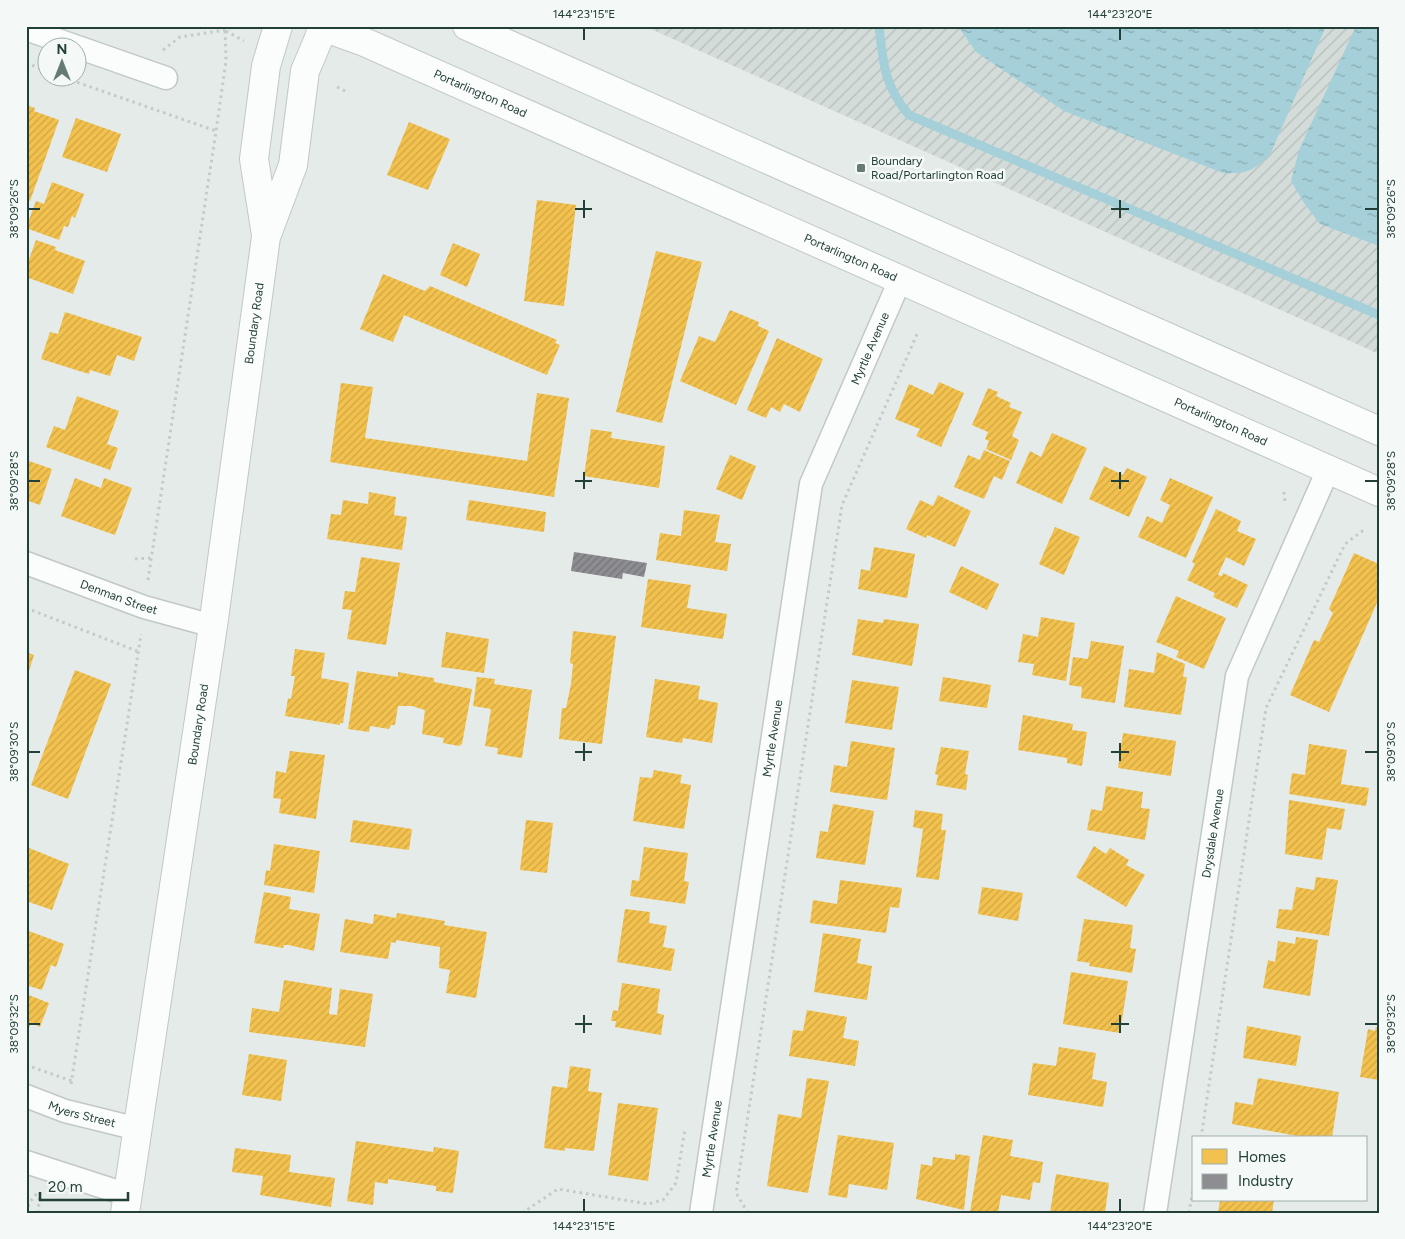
<svg xmlns="http://www.w3.org/2000/svg" width="1405" height="1239" viewBox="0 0 1405 1239" font-family="Figtree,sans-serif">
	<defs>
		<pattern id="industrial-furrows" width="10" height="10" patternUnits="userSpaceOnUse" patternTransform="scale(1.25)"><rect width="10" height="10" fill="#d3dcd8"/><path d="M-1 1l2-2M0 10L10 0M9 11l2-2" fill="none" stroke="#b5beba"/></pattern>
		<pattern id="water-ripples" width="26" height="14" patternUnits="userSpaceOnUse" patternTransform="scale(1.25)"><rect width="26" height="14" fill="#a6d0d9"/><path d="M2 4q2-2 4 0t4 0M15 11q2-2 4 0t4 0" fill="none" stroke="#87aab1"/></pattern>
		<pattern id="homes-hatch" width="6" height="6" patternUnits="userSpaceOnUse" patternTransform="scale(1.25)"><rect width="6" height="6" fill="#f2c14e"/><path d="M-1 1l2-2M0 6l6-6M5 7l2-2" fill="none" stroke="#cfa745"/></pattern>
		<pattern id="industry-hatch" width="6" height="6" patternUnits="userSpaceOnUse" patternTransform="scale(1.25)"><rect width="6" height="6" fill="#8d8d92"/><path d="M-1 1l2-2M0 6l6-6M5 7l2-2" fill="none" stroke="#737578"/></pattern>
	</defs>
	<rect width="100%" height="100%" fill="#e5ebe8"/>
	<!-- industrial -->
	<path fill="url(#industrial-furrows)" d="M644 26H1379V354Z"/>
	<!-- water -->
	<path fill="url(#water-ripples)" d="M958 26H1326L1270 155C1253 171 1247 174 1223 173L1064 111 976 52Z
		M1356 26H1379V246L1320 224 1304 203 1291 181 1299 150Z"/>
	<!-- homes -->
	<path fill="url(#homes-hatch)" d="M26 105 35 108 34 111 59 120 30 201 26 199Z
		M76 118 121 134 107 172 62 157Z
		M409 122 450 139 428 190 387 175Z
		M52 182 84 194 75 218 72 216 68 227 64 226 59 240 26 228 36 201 44 204Z
		M537 200 576 205 564 306 524 301Z
		M36 240 56 247 55 250 85 261 73 294 26 277V268Z
		M453 243 480 254 467 287 440 275Z
		M656 251 702 262 662 423 616 412Z
		M383 274 425 291 430 286 557 340 555 343 560 345 547 375 404 315 393 342 360 329Z
		M730 310 759 322 758 326 769 331 736 405 680 381 699 336 715 342Z
		M65 312 142 337 134 361 117 355 110 376 90 370 89 374 41 359 50 332 58 334Z
		M777 338 823 359 800 412 784 404 780 412 771 407 766 418 747 410Z
		M939 382 964 393 941 447 916 436 920 429 895 419 909 384 933 395Z
		M341 383 373 387 365 438 527 461 537 393 569 398 554 497 330 462Z
		M988 388 998 392 996 396 1011 403 1009 407 1022 412 1012 436 1019 440 1011 460 986 449 989 441 985 439 988 432 972 425Z
		M77 396 119 411 107 444 118 448 110 470 46 447 54 426 65 430Z
		M591 429 612 432 611 438 665 446 659 488 584 476Z
		M1052 433 1087 448 1062 504 1016 483 1030 451 1041 457Z
		M984 450 1010 461 1002 480 994 476 984 499 954 487 968 455 980 460Z
		M730 455 756 466 742 500 716 489Z
		M26 460 52 469 40 505 26 500Z
		M1104 466 1123 475 1127 468 1147 477 1129 517 1089 499Z
		M75 478 101 488 104 478 132 488 115 535 61 516Z
		M1170 478 1213 497 1186 558 1138 537 1147 516 1162 523 1170 505 1160 500Z
		M369 492 396 497 394 515 407 517 402 550 327 539 331 514 341 515 343 500 368 504Z
		M938 495 971 511 955 547 927 535 926 538 906 529 920 500 933 506Z
		M469 500 546 512 544 532 466 520Z
		M1216 509 1241 521 1237 531 1256 539 1244 566 1226 557 1218 575 1222 576 1223 573 1248 585 1237 608 1213 597 1215 593 1187 580 1195 564 1192 562Z
		M684 510 720 515 715 542 731 544 727 571 656 560 660 533 681 536Z
		M1055 527 1080 537 1064 575 1039 564Z
		M874 547 915 554 907 598 858 589 861 569 870 571Z
		M1354 553 1379 564V598L1329 712 1290 695 1314 640 1319 642 1333 613 1329 609Z
		M361 557 400 563 386 645 347 639 352 610 342 609 345 591 355 592Z
		M961 566 999 584 987 610 949 592Z
		M648 579 691 585 687 608 727 614 723 639 641 627Z
		M1176 596 1226 618 1204 669 1176 657 1179 651 1156 642Z
		M1041 617 1075 623 1066 681 1032 675 1034 664 1018 662 1023 634 1038 637Z
		M858 619 883 623 884 619 919 624 912 666 852 655Z
		M573 631 616 636 602 744 559 739 562 708H566L571 684 573 664 570 663Z
		M446 632 489 639 484 673 441 667Z
		M1091 641 1124 646 1115 703 1081 698 1082 687 1069 685 1073 657 1088 659Z
		M295 649 325 653 321 678 349 683 343 723H340V725L285 716 288 698 291 699 295 676H291Z
		M26 652 34 655 27 677H26Z
		M1157 652 1185 664 1183 677H1187L1181 715 1124 707 1129 669 1154 673Z
		M75 670 111 684 68 799 31 785Z
		M357 671 398 677V672L414 675 434 678V682L472 689 462 744 459 746 443 743 444 738 422 734 425 710 412 706H398L395 725H391L389 729 370 726 369 732 348 729Z
		M477 677 495 679 494 684 532 690 522 758 497 754 498 748 485 746 491 709 473 706Z
		M943 677 991 685 987 708 939 701Z
		M655 679 700 686 698 699 718 703 712 743 683 738 682 743 646 737Z
		M852 680 899 687 892 730 845 723Z
		M1023 715 1073 724 1072 730 1087 732 1082 766 1067 763V758L1018 750Z
		M1123 733 1176 741 1171 776 1118 768Z
		M851 741 895 748 887 800 830 792 834 765 847 767Z
		M1309 744 1347 750 1341 784 1369 788 1366 806 1289 794 1292 773 1305 775Z
		M941 747 969 751 965 774 968 775 966 790 936 785 938 775 935 774Z
		M290 751 325 755 316 819 279 813 281 799 273 798 276 771 286 773Z
		M654 770 682 775 680 783 691 785 684 829 633 821 640 777 652 778Z
		M1106 786 1143 792 1141 808 1150 809 1145 840 1087 830 1091 809 1102 811Z
		M1289 800 1345 809 1341 830 1327 828 1322 860 1285 854Z
		M833 804 874 811 865 865 816 858 820 831 828 832Z
		M915 810 943 814 941 830H946L939 880 916 877 923 829 913 827Z
		M353 820 412 829 409 850 350 842Z
		M526 820 553 823 547 873 520 870Z
		M274 844 320 851 314 893 264 885 266 870 270 871Z
		M1094 846 1106 854 1110 848 1129 860 1126 865 1145 875 1126 907 1076 877Z
		M644 847 688 853 684 881 689 882 685 904 630 896 632 880 639 881Z
		M29 848 69 864 52 910 26 901V855Z
		M1316 877 1338 880 1329 936 1276 928 1279 909 1292 910 1296 887 1314 890Z
		M840 880 902 888 899 908 890 907 886 933 810 923 813 900 837 904Z
		M982 887 1023 893 1018 921 978 914Z
		M264 892 291 897 289 909 320 914 314 951 289 945H284L283 948 254 943Z
		M625 909 650 912 649 923 667 926 663 947 675 949 671 971 617 962Z
		M397 913 445 921 444 925 487 932 476 998 446 993 450 970 439 968 440 947 396 940V943L391 942 388 959 340 952 345 919 373 924 374 914 396 918Z
		M1084 919 1133 925 1130 948 1136 949 1132 973 1089 966 1090 963 1077 961Z
		M26 930 64 944 56 967 51 965 42 990 26 985Z
		M823 933 861 939 857 963 872 966 867 1000 814 992Z
		M1296 937 1318 940 1310 996 1263 988 1268 960 1275 962 1278 941 1295 944Z
		M1071 972 1128 981 1120 1033 1063 1024Z
		M284 980 332 988 329 1014 337 1015 340 989 373 994 365 1047 249 1032 252 1008 279 1012Z
		M622 983 660 989 657 1013 664 1015 661 1035 615 1027 616 1021H611L613 1010 618 1011Z
		M26 994 49 1003 40 1027 31 1023 28 1030 26 1029Z
		M807 1010 847 1017 843 1038 859 1041 855 1066 789 1056 793 1030 803 1031Z
		M1247 1026 1301 1036 1296 1066 1243 1058Z
		M1376 1027 1379 1028V1080L1360 1077 1368 1029 1375 1031Z
		M1059 1047 1096 1053 1092 1079 1107 1082 1103 1107 1028 1095 1033 1063 1056 1066Z
		M249 1054 287 1060 281 1101 242 1095Z
		M570 1066 591 1069 588 1091 602 1093 594 1151 565 1148V1151L544 1148 552 1086 567 1088Z
		M807 1078 829 1081 808 1193 767 1186 778 1114 801 1118Z
		M1258 1078 1339 1092 1332 1138H1309L1232 1124 1235 1102 1253 1105Z
		M618 1103 658 1108 648 1181 608 1175Z
		M838 1135 894 1143 887 1190 849 1184 847 1198 828 1195Z
		M983 1135 1013 1140 1010 1156 1043 1162 1040 1183 1033 1182 1030 1200 1001 1195 998 1213 970 1212Z
		M356 1141 433 1152 434 1147 459 1151 453 1193 436 1191V1186L388 1179V1184L375 1182 373 1205 347 1201Z
		M235 1148 291 1155 289 1172 335 1178 331 1207 260 1195 263 1176 232 1172Z
		M955 1154 970 1156 964 1210 916 1199 921 1164 932 1166 933 1157 955 1160Z
		M1056 1174 1109 1183 1105 1213H1050Z
		M1220 1200H1274L1272 1213H1218Z"/>
	<!-- industry -->
	<path fill="url(#industry-hatch)" d="M574 552 647 563 644 577 623 573 622 579 571 571Z"/>
	<g fill="none" stroke-linecap="round" stroke-linejoin="round">
		<!-- stream -->
		<path stroke="#a6d0d9" stroke-width="9" d="M879 26C883 62 884 86 909 115L1379 315"/>
		<!-- street casing -->
		<g stroke="#c2c8c5" stroke-width="25">
			<g id="street">
				<path d="M26 29 166 78"/>
				<path id="s1" d="M26 563 144 607 213 626"/>
				<path id="s2" d="M26 1096 65 1111 138 1129"/>
				<path d="M26 1162 128 1195"/>
				<path id="s3" d="M701 1213 811 484 900 280"/>
				<path id="s4" d="M1155 1213 1237 676 1328 470"/>
			</g>
		</g>
		<!-- secondary casing -->
		<g stroke="#c1c8c5" stroke-width="30">
			<g id="secondary">
				<path id="s5" d="M320 26 362 41 1379 492"/>
				<path d="M467 26 1379 431"/>
				<path d="M266 235 254 159 266 66 278 26"/>
				<path id="s6" d="M125 1213 213 626 266 237 293 165 305 71 324 26"/>
			</g>
		</g>
		<!-- path -->
		<path stroke="#c1cbc8" stroke-width="3" stroke-dasharray="2.5 4" stroke-linecap="butt" d="M226 31 244 41
			M163 50 180 37 225 30 235 26
			M26 63 48 71
			M65 78 216 131
			M337 87 347 92
			M1284 492 1285 502
			M135 559 151 558
			M148 580 216 131 226 61 225 26
			M26 608 137 651
			M26 1065 72 1081
			M71 1084 141 634
			M1201 1138 1266 708 1345 544 1365 529
			M27 1213 29 1203 38 1192
			M38 1213 40 1193
			M522 1213 558 1189 648 1204 663 1200 676 1183 685 1129
			M748 1213 736 1193 842 505 918 332
			M1189 1213 1194 1184"/>
		<!-- street -->
		<use href="#street" stroke="#fbfcfc" stroke-width="22"/>
		<!-- secondary -->
		<use href="#secondary" stroke="#fbfcfc" stroke-width="28"/>
	</g>
	<!-- ticks -->
	<path fill="none" stroke="#223f38" stroke-width="2" d="M584 28V40M1120 28V40M584 200V218M1120 200V218M28 209H40M575 209H592M1111 209H1129M1365 209H1378M584 472V489M1120 472V489M28 481H40M575 481H592M1111 481H1129M1365 481H1378M584 743V761M1120 743V761M28 752H40M575 752H592M1111 752H1129M1365 752H1378M584 1015V1033M1120 1015V1033M28 1024H40M575 1024H592M1111 1024H1129M1365 1024H1378M584 1199V1212M1120 1199V1212"/>
	<!-- markers -->
	<rect fill="#667b76" stroke="#f4f9f7" stroke-width="2" x="856" y="163" width="10" height="10" rx="2.5"/>
	<g text-anchor="middle" stroke-width="5" stroke-linejoin="round" paint-order="stroke">
		<!-- street labels -->
		<g font-size="12" fill="#223f38" stroke="#f4f9f7">
			<text dy="4" stroke="none"><textPath href="#s5" startOffset="174">Portarlington Road</textPath></text>
			<text dy="4" stroke="none"><textPath href="#s5" startOffset="579">Portarlington Road</textPath></text>
			<text dy="4" stroke="none"><textPath href="#s6" startOffset="899">Boundary Road</textPath></text>
			<text dy="4" stroke="none"><textPath href="#s3" startOffset="885">Myrtle Avenue</textPath></text>
			<text dy="4" stroke="none"><textPath href="#s5" startOffset="984">Portarlington Road</textPath></text>
			<text dy="4" stroke="none"><textPath href="#s1" startOffset="99">Denman Street</textPath></text>
			<text dy="4" stroke="none"><textPath href="#s6" startOffset="494">Boundary Road</textPath></text>
			<text dy="4" stroke="none"><textPath href="#s3" startOffset="480">Myrtle Avenue</textPath></text>
			<text dy="4" stroke="none"><textPath href="#s4" startOffset="384">Drysdale Avenue</textPath></text>
			<text dy="4" stroke="none"><textPath href="#s2" startOffset="59">Myers Street</textPath></text>
			<text dy="4" stroke="none"><textPath href="#s3" startOffset="75">Myrtle Avenue</textPath></text>
		</g>
		<!-- poi labels -->
		<g font-size="12" fill="#223f38" stroke="#f4f9f7" text-anchor="start">
			<text x="871" y="165">Boundary<tspan x="871" dy="14">Road/Portarlington Road</tspan></text>
		</g>
	</g>
	<!-- border -->
	<rect width="1405" height="1239" fill="none" stroke="#f4f9f7" stroke-width="55"/>
	<!-- legend -->
	<rect x="1192" y="1136" width="175" height="65" fill="#f4f9f7" stroke="#a0afab"/>
	<rect x="1202" y="1149" width="25" height="15" fill="#f2c14e" stroke="#a0afab"/>
	<text x="1238" y="1162" font-size="15" fill="#223f38">Homes</text>
	<rect x="1202" y="1174" width="25" height="15" fill="#8d8d92" stroke="#a0afab"/>
	<text x="1238" y="1186" font-size="15" fill="#223f38">Industry</text>
	<!-- north arrow -->
	<g transform="translate(62 62)"><circle r="24" fill="#f4f9f7" stroke="#a0afab"/>
	<path d="M0-4L9 19L0 12L-9 19Z" fill="#667b76"/>
	<text y="-8" font-size="14" font-weight="bold" text-anchor="middle" fill="#223f38">N</text>
	</g>
	<!-- scale -->
	<path d="M40 1192v8h88v-8" fill="none" stroke="#223f38" stroke-width="2.5"/>
	<text x="48" y="1192" font-size="15" fill="#223f38" stroke="#f4f9f7" stroke-width="4" paint-order="stroke">20 m</text>
	<rect x="28" y="28" width="1350" height="1184" fill="none" stroke="#223f38" stroke-width="2"/>
	<g font-size="12" text-anchor="middle" fill="#223f38">
		<text x="584" y="18">144°23'15"E</text>
		<text x="1120" y="18">144°23'20"E</text>
		<text transform="translate(14 209) rotate(-90)" y="4">38°09'26"S</text>
		<text transform="translate(1391 209) rotate(-90)" y="4">38°09'26"S</text>
		<text transform="translate(14 481) rotate(-90)" y="4">38°09'28"S</text>
		<text transform="translate(1391 481) rotate(-90)" y="4">38°09'28"S</text>
		<text transform="translate(14 752) rotate(-90)" y="4">38°09'30"S</text>
		<text transform="translate(1391 752) rotate(-90)" y="4">38°09'30"S</text>
		<text transform="translate(14 1024) rotate(-90)" y="4">38°09'32"S</text>
		<text transform="translate(1391 1024) rotate(-90)" y="4">38°09'32"S</text>
		<text x="584" y="1230">144°23'15"E</text>
		<text x="1120" y="1230">144°23'20"E</text>
	</g>
</svg>
